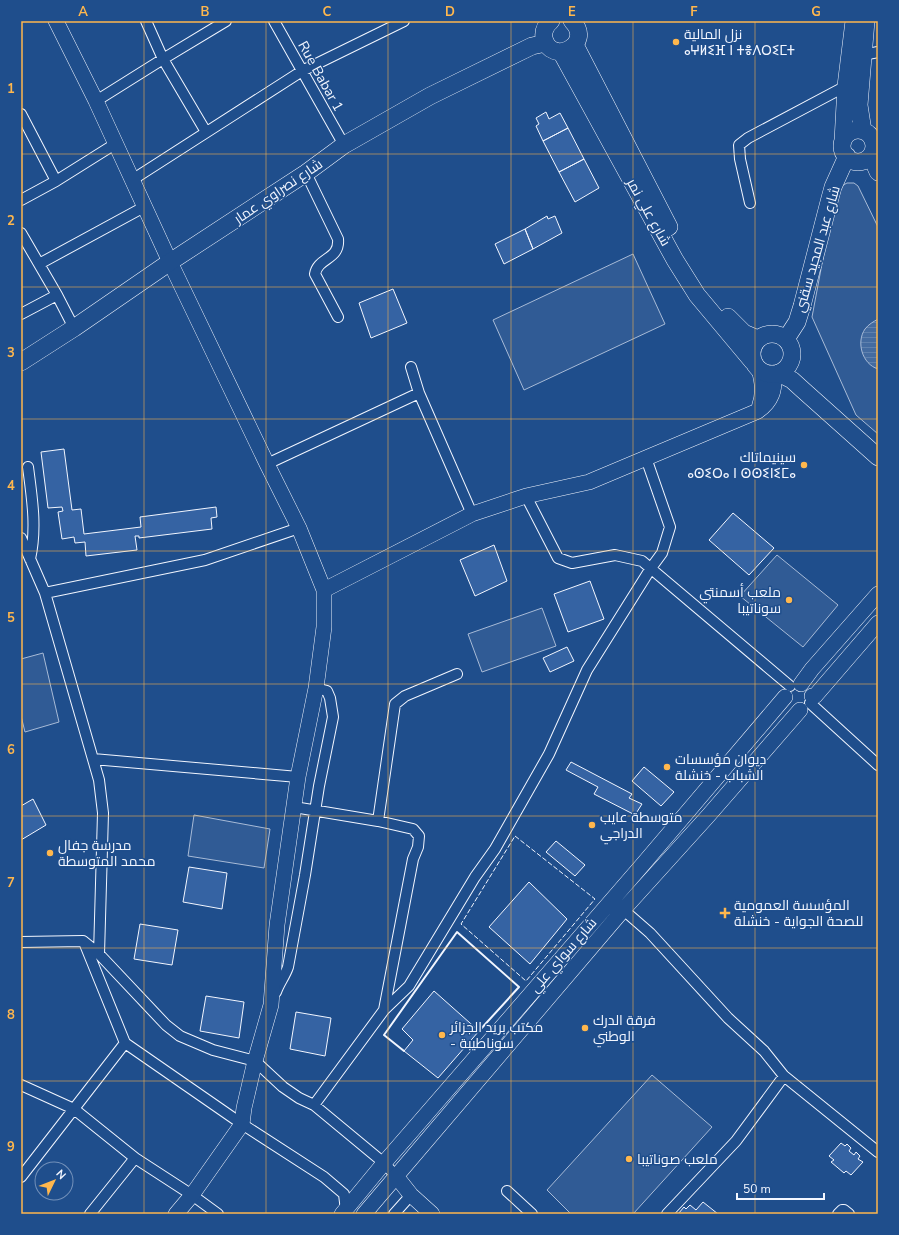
<svg xmlns="http://www.w3.org/2000/svg" width="899" height="1235" viewBox="0 0 899 1235" font-family="'Nunito Sans',Cairo,'Noto Sans Tifinagh',sans-serif">
	<defs>
		<pattern id="water-rules" width="6" height="5" patternUnits="userSpaceOnUse"><rect width="6" height="5" fill="#446ba0"/><path d="M0 2.5h6" fill="none" stroke="#5f81ae"/></pattern>
	</defs>
	<rect width="100%" height="100%" fill="#1f4e8c"/>
	<!-- built -->
	<path fill="#305b95" stroke="#a8bbd7" d="M847 183H854L858 186 878 227V434L856 415 812 317 836 189Z
		M633 254 665 324 524 390 493 320Z
		M777 555 838 605 803 647 740 596Z
		M542 608 556 646 482 672 468 634Z
		M43 653 59 722 25 732 21 716V659Z
		M194 815 270 829 264 868 188 856Z
		M652 1075 712 1127 633 1214H571L547 1190Z"/>
	<!-- water -->
	<path fill="url(#water-rules)" stroke="#a8bbd7" d="M878 319V369C862 364 856 342 865 329 869 324 873 322 878 319Z"/>
	<!-- building -->
	<path fill="#3563a3" stroke="#f2f6ff" d="M546 112 549 119 560 113 568 128 543 141 536 126 539 124 536 118Z
		M568 128 584 159 559 172 543 141Z
		M584 159 599 188 575 202 559 172Z
		M547 216 548 219 555 216 562 233 533 249 525 229Z
		M525 229 533 249 504 264 495 244Z
		M393 289 407 323 371 338 359 303Z
		M64 449 72 510 81 509 84 534 141 527 140 517 216 507 217 517 211 518 212 529 139 538V536H135L137 550 86 556 85 542 75 543 74 537 62 539 58 512 63 511 62 507 48 508 41 452Z
		M733 513 774 548 749 575 709 540Z
		M494 545 507 581 475 596 460 560Z
		M590 581 604 619 568 632 554 594Z
		M567 647 574 661 550 672 543 658Z
		M571 762 632 794 629 798 642 804 635 815 594 794 598 787 566 770Z
		M644 767 674 792 661 806 632 781Z
		M33 799 46 825 21 840V806Z
		M556 841 585 865 575 876 546 852Z
		M189 867 227 873 222 909 183 902Z
		M529 882 567 919 530 964 489 927Z
		M140 924 178 930 172 965 134 959Z
		M434 991 479 1031 438 1078 404 1051 413 1040 402 1029Z
		M206 996 244 1002 239 1038 200 1031Z
		M296 1012 331 1018 325 1056 290 1049Z
		M841 1143 845 1146 847 1144 851 1148 849 1151 854 1155 856 1152 860 1156 858 1159 863 1162 851 1175 846 1171 844 1173 831 1162 834 1160 829 1156Z
		M703 1202 718 1214H678L684 1207 686 1209 690 1205 696 1210Z"/>
	<g fill="none" stroke-linecap="round" stroke-linejoin="round">
		<!-- street casing -->
		<g stroke="#f2f6ff" stroke-width="12">
			<path id="street" d="M146 21 163 59 206 132
				M274 21 344 145
				M863 55 878 52
				M96 101 163 59 226 21
				M21 114 56 181
				M873 141 878 138
				M306 173 338 239C340 260 318 257 315 274L338 317
				M132 180 302 71 404 21
				M21 200 56 181 115 144
				M750 203 740 159 739 145 748 138 846 86
				M21 233 57 295 74 328
				M39 264 144 207
				M21 314 57 295
				M411 367 419 393 472 514
				M267 464 419 393
				M28 467C32 498 37 528 30 559
				M526 496 558 558 572 563 615 555 642 561 790 686
				M21 538 45 593 99 780 103 813 99 954
				M45 593 205 560 299 528
				M810 703 878 765
				M93 759 298 777
				M294 807 378 821 413 829 419 836 418 847 413 859 384 1010
				M378 821 395 704 405 696 457 674
				M619 906 650 933 728 1018 764 1051 784 1076 878 1152
				M21 942 83 941 99 954 166 1025 180 1036 213 1050 255 1061 283 1087 299 1098 314 1105 384 1163 396 1176
				M84 942 125 1043 242 1124 324 1177 344 1194 346 1211
				M276 992C279 983 285 976 288 967L305 875 319 786 333 717 330 698 327 691 316 688
				M21 1085 74 1109 135 1158 192 1195 218 1214
				M314 1105 384 1010 409 986 475 877 495 849 549 754 587 670 651 568 662 553 670 527 646 458
				M21 1177 125 1043
				M507 1191 532 1214
				M90 1214 135 1158
				M394 1214 411 1195
				M667 1214 736 1141 784 1076
				M838 1214 842 1210H844L849 1214"/>
		</g>
		<!-- secondary casing -->
		<g stroke="#f2f6ff" stroke-width="16">
			<path id="secondary" d="M56 21 96 101 170 262 267 464 299 528 324 590V627L316 688 298 777 277 925 271 1005 255 1061 244 1108 242 1124 192 1195 176 1214
				M759 369C763 384 764 394 759 408
				M324 590 472 514 526 496 589 482 758 411C772 401 775 390 774 374
				M801 684 812 669 878 594
				M812 696H815L878 623
				M396 1176 411 1195 432 1214
				M342 1214 384 1163 644 863 785 697
				M364 1214 623 910 708 816 800 710"/>
		</g>
		<!-- primary casing -->
		<g stroke="#f2f6ff" stroke-width="18">
			<path id="primary" d="M551 21C546 25 543 31 544 38 551 67 595 44 572 21
				M575 45 669 227
				M561 52 675 260 697 295 753 362
				M842 146a16 16 0 1 1 32 0a16 16 0 1 1-32 0Z
				M863 131 859 105 866 21
				M843 141 846 86 854 21
				M871 156 878 172
				M728 317 744 333 758 339
				M752 354a20 20 0 1 1 40 0a20 20 0 1 1-40 0Z
				M786 339 797 322 802 306 830 198 833 187 847 156
				M21 362 74 328 170 262 306 173 344 145 430 96 532 46 546 43
				M778 373 792 380 803 390 878 457"/>
		</g>
		<!-- street -->
		<use href="#street" stroke="#1f4e8c" stroke-width="10"/>
		<!-- secondary -->
		<use href="#secondary" stroke="#1f4e8c" stroke-width="15"/>
		<!-- primary -->
		<use href="#primary" stroke="#1f4e8c" stroke-width="17"/>
		<!-- fence -->
		<path stroke="#f2f6ff" stroke-width="1" stroke-dasharray="5 2" stroke-linecap="butt" d="M515 836 595 899 526 981 461 924Z"/>
		<!-- wall -->
		<path stroke="#f2f6ff" stroke-width="2" d="M404 1051 384 1035 457 932 519 987 479 1031"/>
	</g>
	<!-- grid -->
	<path fill="none" stroke="#ffb74d" stroke-width="1" stroke-opacity="0.55" d="M144 21V1214M266 21V1214M388 21V1214M511 21V1214M633 21V1214M755 21V1214M21 154H878M21 287H878M21 419H878M21 551H878M21 684H878M21 816H878M21 948H878M21 1081H878"/>
	<!-- markers -->
	<g fill="#ffb74d" stroke="#1f4e8c" stroke-width="1.5">
		<circle cx="676" cy="42" r="4"/>
		<circle cx="804" cy="465" r="4"/>
		<circle cx="789" cy="600" r="4"/>
		<circle cx="667" cy="767" r="4"/>
		<circle cx="592" cy="825" r="4"/>
		<circle cx="50" cy="853" r="4"/>
		<path d="M723 907h4v4h4v4h-4v4h-4v-4h-4v-4h4z"/>
		<circle cx="585" cy="1028" r="4"/>
		<circle cx="442" cy="1035" r="4"/>
		<circle cx="629" cy="1159" r="4"/>
	</g>
	<g text-anchor="middle" stroke-width="3" stroke-linejoin="round" paint-order="stroke">
		<!-- poi labels -->
		<g font-size="14" fill="#f2f6ff" stroke="#1f4e8c" text-anchor="start">
			<text x="684" y="39">نزل المالية<tspan x="684" dy="16">ⴰⵖⵍⵉⴼ ⵏ ⵜⴻⴷⵔⵉⵎⵜ</tspan></text>
			<text x="796" y="462" text-anchor="end">سينيماتاك<tspan x="796" dy="16">ⴰⵙⵉⵔⴰ ⵏ ⵙⵙⵉⵏⵉⵎⴰ</tspan></text>
			<text x="781" y="597" text-anchor="end">ملعب أسمنتي<tspan x="781" dy="16">سوناتيبا</tspan></text>
			<text x="675" y="764">ديوان مؤسسات<tspan x="675" dy="16">الشباب - خنشلة</tspan></text>
			<text x="600" y="822">متوسطة عايب<tspan x="600" dy="16">الدراجي</tspan></text>
			<text x="58" y="850">مدرسة جفال<tspan x="58" dy="16">محمد المتوسطة</tspan></text>
			<text x="734" y="910">المؤسسة العمومية<tspan x="734" dy="16">للصحة الجواية - خنشلة</tspan></text>
			<text x="593" y="1025">فرقة الدرك<tspan x="593" dy="16">الوطني</tspan></text>
			<text x="450" y="1032">مكتب بريد الجزائر<tspan x="450" dy="16">- سوناطيبة</tspan></text>
			<text x="637" y="1164">ملعب صوناتيبا</text>
		</g>
		<!-- street labels -->
		<g font-size="14" fill="#f2f6ff" stroke="#1f4e8c">
			<text transform="translate(321 76) rotate(61)" y="5">Rue Babar 1</text>
			<text transform="translate(278 191) rotate(-34)" y="5">شارع نصراوي عمار</text>
			<text transform="translate(649 212) rotate(61)" y="5">شارع علي نمر</text>
			<text transform="translate(817 249) rotate(-74)" y="5">شارع عبد المجيد سقني</text>
			<text transform="translate(563 955) rotate(-49)" y="5">شارع سواي علي</text>
		</g>
	</g>
	<!-- border -->
	<rect width="899" height="1235" fill="none" stroke="#1f4e8c" stroke-width="44"/>
	<!-- north arrow -->
	<g transform="translate(54 1181) rotate(47)"><circle r="19" fill="#1f4e8c" stroke="#7391ba"/>
	<path d="M0-3L7 15L0 10L-7 15Z" fill="#ffb74d"/>
	<text y="-6" font-size="11" font-weight="bold" text-anchor="middle" fill="#f2f6ff">N</text>
	</g>
	<!-- scale -->
	<path d="M737 1193v6h87v-6" fill="none" stroke="#f2f6ff" stroke-width="2"/>
	<text x="743" y="1193" font-size="12" fill="#f2f6ff" stroke="#1f4e8c" stroke-width="3" paint-order="stroke">50 m</text>
	<rect x="22" y="22" width="855" height="1191" fill="none" stroke="#ffb74d" stroke-width="1.5"/>
	<g font-size="13" text-anchor="middle" font-weight="bold" fill="#ffb74d">
		<text x="83" y="16">A</text>
		<text x="205" y="16">B</text>
		<text x="327" y="16">C</text>
		<text x="450" y="16">D</text>
		<text x="572" y="16">E</text>
		<text x="694" y="16">F</text>
		<text x="816" y="16">G</text>
		<text x="11" y="93">1</text>
		<text x="11" y="225">2</text>
		<text x="11" y="357">3</text>
		<text x="11" y="490">4</text>
		<text x="11" y="622">5</text>
		<text x="11" y="754">6</text>
		<text x="11" y="887">7</text>
		<text x="11" y="1019">8</text>
		<text x="11" y="1151">9</text>
	</g>
</svg>
